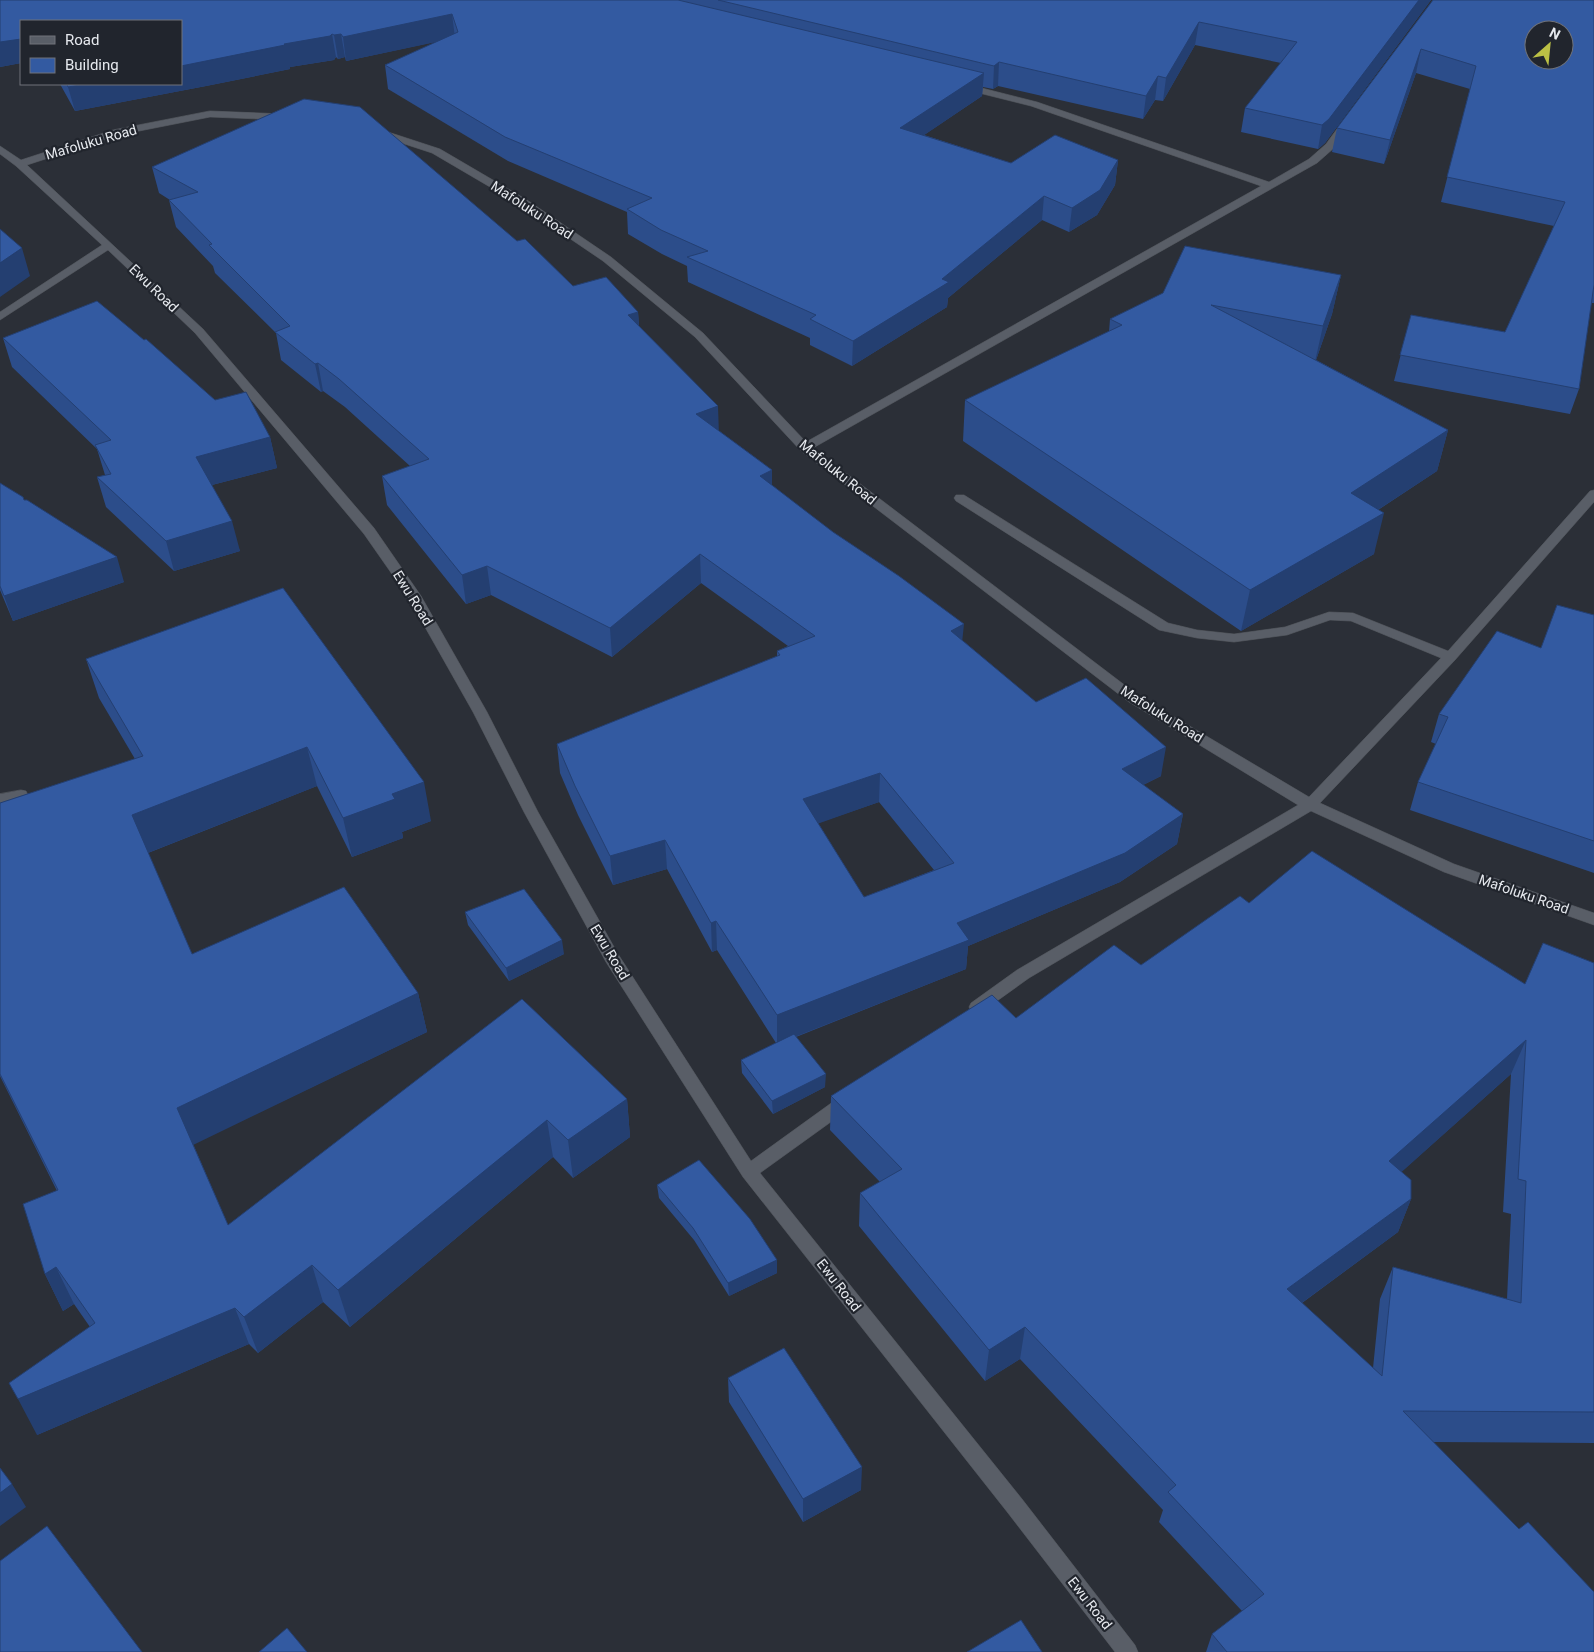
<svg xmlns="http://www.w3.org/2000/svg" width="1594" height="1652" viewBox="0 0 1594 1652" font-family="Roboto,sans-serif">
	<rect width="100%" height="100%" fill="#2b2f37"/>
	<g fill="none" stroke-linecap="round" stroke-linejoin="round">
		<!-- minor casing -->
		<g stroke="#4a4e54" stroke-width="1">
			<path id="minor" d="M962 83 1037 102 1269 182 1309 159 1326 144 1342 122H1350L1351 124 1334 148 1317 163 813 448 1139 696 1309 797 1441 658 1351 621 1330 620 1287 635 1234 642 1197 638 1159 630 956 501 954 498 956 495H964L1168 623 1197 630 1234 634 1285 627 1329 612 1353 613 1448 651 1590 491 1594 490V502L1455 660 1320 803 1454 864 1594 913V925L1444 872 1311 811 1029 978 983 1011 977 1013 971 1011 969 1007 971 1003 1017 970 1298 805 1129 702 801 451 695 337 603 261 519 204 432 153 374 134 373 132 378 129 382 130 440 149 527 200 611 257 703 333 806 442 1261 186 1031 106 959 88V84Z
				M210 111 284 114 289 117 284 120 210 117 119 135 27 165 203 329 374 528 421 596 487 712 538 812 618 954 751 1161 841 1096 847 1094 853 1096 855 1101 853 1106 760 1173 1022 1499 1135 1645 1138 1652H1115L1008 1513 743 1177 606 962 524 812 473 712 408 597 364 534 195 333 108 250 0 320V312L102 245 16 166 0 154V146L21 160 113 130Z
				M21 790 26 791 28 795 26 799 0 804V794Z"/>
		</g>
		<!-- minor -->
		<use href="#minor" fill="#595e67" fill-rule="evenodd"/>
	</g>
	<!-- wall -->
	<path fill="#2c4d8a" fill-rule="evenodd" d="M0 0H1431L1325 143 1318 149 1241 132 1245 108 1281 63 1195 45 1163 101 1155 100 1143 119 998 86 993 89 983 87 982 96 924 135 1011 163 1118 160 1115 185 1097 215 1069 232 1042 220 948 298 947 307 852 366 810 345V338L688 282 687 266 662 254 628 234 627 212 508 161 388 89 385 65 439 41 346 61 345 57 338 59 336 57 334 60 290 67V69L206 86 75 111 60 84H181L21 21V63L0 67Z
		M1433 0H1594V303H1591L1579 389 1570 414 1394 381 1411 315 1505 332 1554 226 1441 202 1470 89 1416 73 1384 164 1332 152 1337 128Z
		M152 167 517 241 573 286 638 312 639 326 719 431 772 470V485L962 640 1036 702 1161 776 1143 785 1183 814 1177 844 1120 882 968 946 966 969 796 1037 825 1087 773 1114 742 1073 741 1060 776 1043 717 950 712 952 667 869 613 885 578 815 560 773 557 744 777 656V651L788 646 701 583 612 657 491 595 466 604 387 505 382 476 410 466 345 407 323 391 321 392 281 360 276 333 215 273 213 266 176 227 169 200H170L159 193ZM879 802 934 870 864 897 818 823Z
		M1341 275 1332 314 1316 360 1448 430 1437 471 1378 510 1374 554 1241 631 963 441 965 400 1109 332 1110 319Z
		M3 338 215 400 270 437 277 468 212 485 240 551 174 571 106 507 97 477 105 475 97 449 12 367Z
		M0 483 24 500 124 582 13 621 0 590Z
		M283 588 431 821 402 832 403 838 352 857 317 786 148 853 192 954 418 993 427 1032 193 1144 228 1225 522 999 627 1099 630 1137 573 1178 553 1157 350 1327 323 1302 258 1353 249 1344 37 1435 90 1327 74 1304 63 1311 45 1274 57 1191 0 1076V803L135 759 99 698 86 659Z
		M1594 615V873L1410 810 1418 782 1436 744 1431 742 1439 714 1541 648Z
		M1249 903 1525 984 1594 963V1443L1433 1442 1594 1652H1206L1212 1634 1242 1611 1159 1522 1163 1510 1020 1359 985 1381 859 1226 860 1193 880 1182 830 1130 831 1096 1141 965ZM1511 1074 1503 1212 1511 1214 1507 1299 1393 1267 1380 1299 1373 1368 1302 1303 1398 1232 1411 1199 1401 1172Z
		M465 912 564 954 509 981 468 925Z
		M657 1185 777 1273 729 1296 694 1240 659 1198Z
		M728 1378 861 1490 803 1522 729 1402Z"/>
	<!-- shaded-wall -->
	<path fill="#243f71" d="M1419 0H1431L1325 143 1318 149 1322 125Z
		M452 14 455 38 346 61 343 37Z
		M1199 22 1195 45 1163 101 1166 78Z
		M332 34 336 57 334 60 290 67V69L206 86 75 111 68 87 86 84H181V66Z
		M341 34 345 57 338 59 334 35Z
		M21 38V63L0 67V42Z
		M1421 49 1416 73 1384 164 1390 140Z
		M999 62 998 86 993 89 994 66Z
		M984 73 982 96 899 152 900 128Z
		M1158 76 1155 100 1143 119 1146 96Z
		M1118 160 1115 185 1097 215 1069 232 1072 208Z
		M1044 196 1042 220 948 298 947 307 852 366 853 341 942 279Z
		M22 248 30 276 0 297V263Z
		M1341 275 1332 314 1314 366 1323 326Z
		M638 312 640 340 628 315Z
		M318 363 323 391 321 392 315 364Z
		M718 406 719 435 696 414Z
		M1448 430 1437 471 1341 534 1351 493Z
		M270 437 277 468 204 487 196 457Z
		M772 470V499L760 476Z
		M1384 513 1374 554 1241 631 1250 590Z
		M232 521 240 551 174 571 166 541Z
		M700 554 701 583 612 657 610 628Z
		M117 557 124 582 13 621 4 596Z
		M487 566 491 595 466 604 462 575Z
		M964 624 961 653 951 631Z
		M307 747 317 786 145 854 132 815Z
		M1166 747 1161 776 1117 798 1122 769Z
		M880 773 879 802 803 829V799Z
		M424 782 431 821 402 832 403 838 352 857 343 818 392 794Z
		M1183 814 1177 844 1120 882 968 946 966 969 777 1044V1015L957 923Z
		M665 840 667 869 613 885 610 856Z
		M716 921 717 950 712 952 711 923Z
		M562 940 564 954 509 981 506 968Z
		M418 993 427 1032 191 1146 177 1108Z
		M1526 1040 1511 1074 1377 1194 1389 1161Z
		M826 1074 825 1087 773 1114 772 1101Z
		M627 1099 630 1137 573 1178 568 1140Z
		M547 1120 553 1157 350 1327 338 1290Z
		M1411 1199 1398 1232 1277 1321 1287 1289Z
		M777 1260V1273L729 1296 728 1283Z
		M312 1265 323 1302 258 1353 244 1317Z
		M56 1267 74 1304 63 1311 45 1274Z
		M235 1308 249 1344 37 1435 18 1399Z
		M1025 1327 1020 1359 985 1381 989 1350Z
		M862 1467 861 1490 803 1522V1499Z
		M12 1484 26 1507 0 1526V1493Z"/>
	<!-- building -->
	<path fill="#335aa1" stroke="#243f71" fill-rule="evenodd" d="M0 0H678L984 73 900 128 1011 163 1055 135 1118 160 1100 190 1072 208 1044 196 942 279 949 282 853 341 810 319 816 315 687 257 708 251 661 230 627 209 652 198 505 137 385 65 458 32 452 14 343 37 341 34 334 35 332 34 330 36 284 44 285 45 181 66V21H21V39L0 42Z
		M718 0H1419L1329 119 1322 125 1245 108 1297 42 1199 22 1166 78 1158 76 1146 96 999 62 994 66Z
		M1433 0H1594V285L1579 389 1400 355 1411 315 1505 332 1565 202 1447 177 1476 66 1421 49 1390 140 1337 128ZM1534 30H1564V60H1534Z
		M67 84H86L68 87Z
		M304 99 360 107 517 241 525 239 573 286 606 277 638 312 628 315 718 406 696 414 772 470 760 476 833 532 899 576 964 624 951 631 1036 702 1086 678 1166 747 1122 769 1183 814 1125 853 957 923 969 940 777 1015 716 921 711 923 665 840 610 856 575 786 557 744 780 655 777 651 815 636 700 554 610 628 487 566 462 575 382 476 429 459 339 379 318 363 315 364 275 332 290 326 209 245 212 244 169 200 198 192 152 167ZM880 773 954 863 864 897 803 799Z
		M0 229 22 248 0 263Z
		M1185 246 1341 275 1323 326 1211 305 1448 430 1351 493 1384 513 1250 590 965 400 1122 325 1110 319 1163 293Z
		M97 301 144 340 146 339 215 400 246 392 270 437 196 457 232 521 166 541 97 477 111 474 95 445 111 440 3 338Z
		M0 483 23 497 24 500H27L117 557 4 596 0 586Z
		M283 588 424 782 392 794 395 799 343 818 307 747 132 815 192 954 344 887 418 993 177 1108 228 1225 522 999 627 1099 568 1140 547 1120 338 1290 312 1265 244 1317 235 1308 18 1399 9 1383 95 1323 56 1267 45 1274 23 1204 58 1190 0 1074V803L143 756 86 659Z
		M1557 605 1594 615V841L1418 782 1448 717 1439 714 1497 631 1541 648Z
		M1312 851 1525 984 1543 943 1594 963V1412L1403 1411 1519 1529 1528 1522 1594 1592V1652H1227L1212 1634 1264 1594 1168 1492 1176 1485 1025 1327 989 1350 860 1193 902 1169 831 1096 992 995 1016 1018 1114 945 1141 965 1240 896 1249 903ZM1526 1040 1518 1179 1526 1181 1521 1303 1393 1267 1382 1376 1287 1289 1411 1199V1180L1389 1161Z
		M524 889 562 940 506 968 465 912Z
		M794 1034 826 1074 772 1101 741 1060Z
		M699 1160 750 1219 777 1260 728 1283 693 1228 657 1185Z
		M784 1348 862 1467 803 1499 728 1378Z
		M0 1468 12 1484 0 1493Z
		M47 1526 142 1652H0V1561Z
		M1021 1620 1042 1652H967Z
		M287 1628 307 1652H259Z"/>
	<g text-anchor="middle" stroke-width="4.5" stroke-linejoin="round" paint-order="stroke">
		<!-- street labels -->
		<g font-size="14" fill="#e6e9ee" stroke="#21252d">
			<text transform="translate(91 142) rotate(-16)" y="5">Mafoluku Road</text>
			<text transform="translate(532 210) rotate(33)" y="5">Mafoluku Road</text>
			<text transform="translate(154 288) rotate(44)" y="5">Ewu Road</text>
			<text transform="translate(838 472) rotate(39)" y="5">Mafoluku Road</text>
			<text transform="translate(413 598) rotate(58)" y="5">Ewu Road</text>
			<text transform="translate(1162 714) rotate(32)" y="5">Mafoluku Road</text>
			<text transform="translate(1524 894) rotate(19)" y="5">Mafoluku Road</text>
			<text transform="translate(610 952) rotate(59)" y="5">Ewu Road</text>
			<text transform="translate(839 1285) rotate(52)" y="5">Ewu Road</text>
			<text transform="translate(1090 1603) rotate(52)" y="5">Ewu Road</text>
		</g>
	</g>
	<!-- legend -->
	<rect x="20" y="20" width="162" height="65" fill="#21252d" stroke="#70737a"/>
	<rect x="30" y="36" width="25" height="8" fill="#595e67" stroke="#70737a"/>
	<text x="65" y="45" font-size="15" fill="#e6e9ee">Road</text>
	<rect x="30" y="58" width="25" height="15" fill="#335aa1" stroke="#70737a"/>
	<text x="65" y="70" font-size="15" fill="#e6e9ee">Building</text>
	<!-- north arrow -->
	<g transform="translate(1549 45) rotate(27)"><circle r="24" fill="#21252d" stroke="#70737a"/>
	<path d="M0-4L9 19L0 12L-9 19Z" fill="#bbc045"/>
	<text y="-8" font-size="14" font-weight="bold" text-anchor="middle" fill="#e6e9ee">N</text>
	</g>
</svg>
